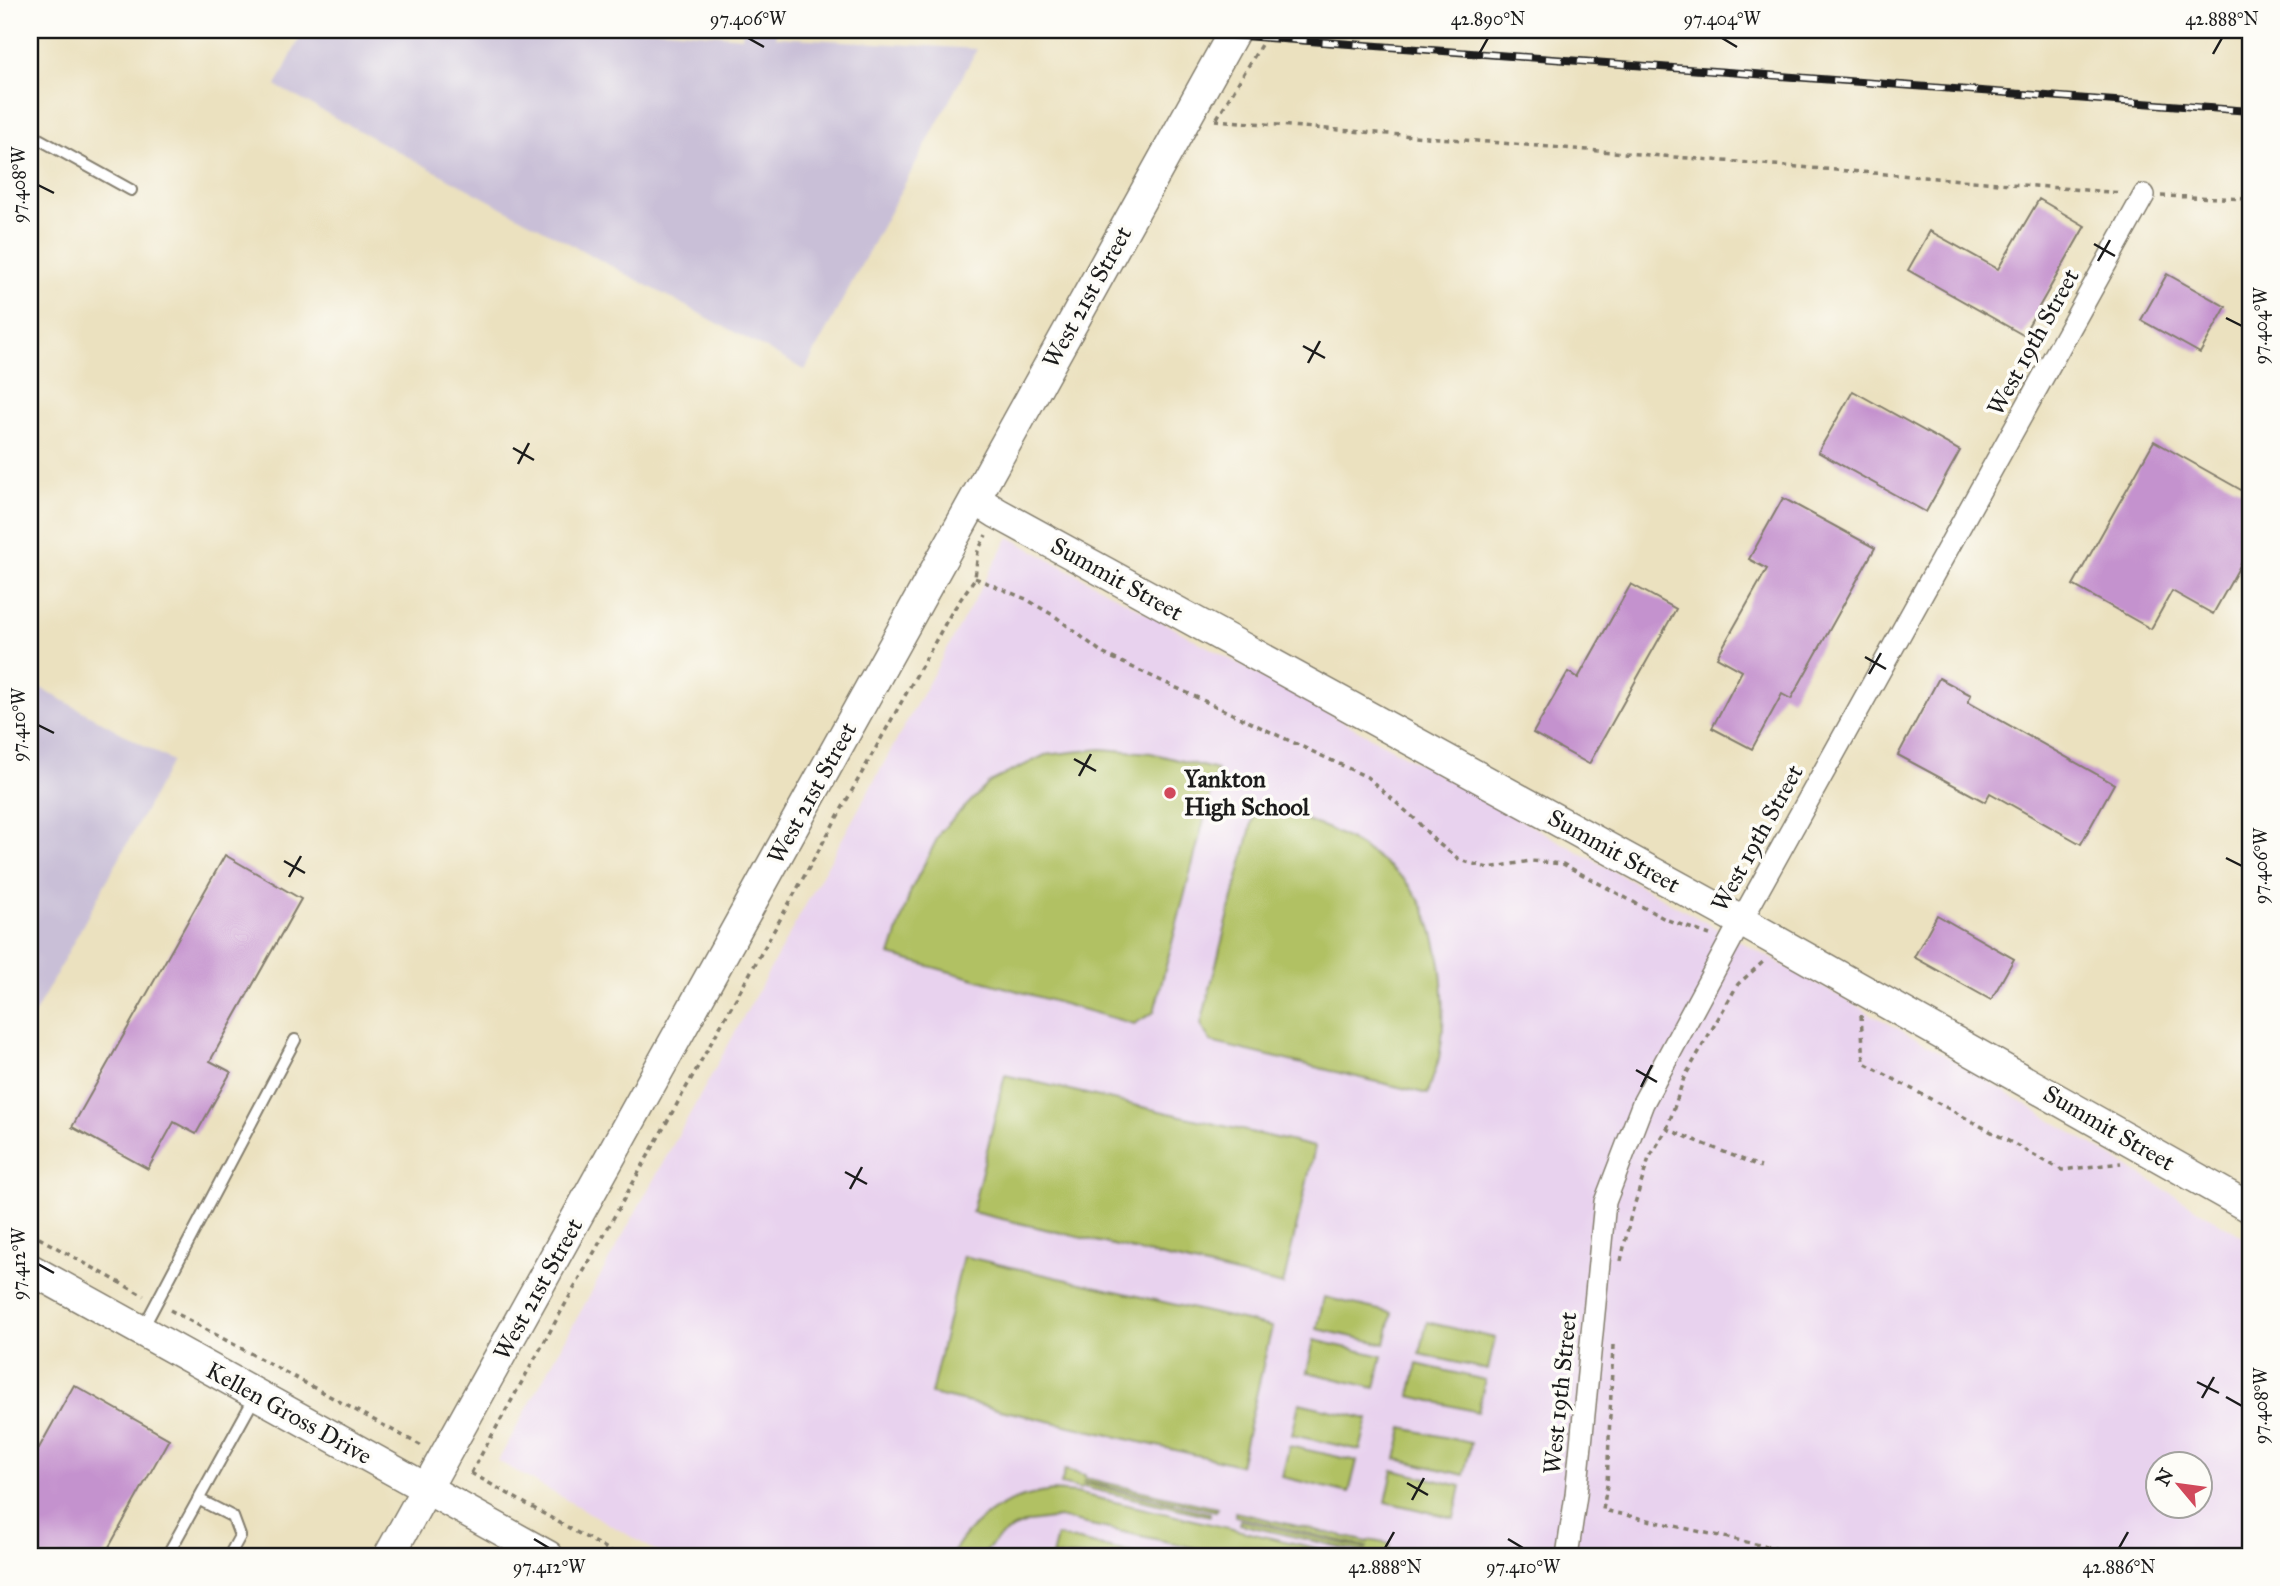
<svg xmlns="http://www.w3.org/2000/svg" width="2280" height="1586" viewBox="0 0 2280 1586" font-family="'IM FELL Great Primer',serif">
	<rect width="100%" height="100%" fill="#fdfcf7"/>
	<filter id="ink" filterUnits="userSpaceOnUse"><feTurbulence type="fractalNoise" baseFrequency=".0143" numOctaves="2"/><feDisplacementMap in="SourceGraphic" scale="14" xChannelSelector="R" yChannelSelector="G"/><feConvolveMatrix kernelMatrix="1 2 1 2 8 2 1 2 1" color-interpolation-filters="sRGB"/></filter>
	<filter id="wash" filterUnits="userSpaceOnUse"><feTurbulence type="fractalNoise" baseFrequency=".00686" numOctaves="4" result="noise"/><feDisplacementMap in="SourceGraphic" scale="28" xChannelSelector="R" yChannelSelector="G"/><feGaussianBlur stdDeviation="1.57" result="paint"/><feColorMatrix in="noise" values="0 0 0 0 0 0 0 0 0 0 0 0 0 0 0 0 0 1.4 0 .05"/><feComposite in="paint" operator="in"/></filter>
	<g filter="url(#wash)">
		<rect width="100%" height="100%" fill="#ebe1bf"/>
		<!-- built -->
		<path fill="#e8d2ee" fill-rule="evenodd" d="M1009 537 1933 1048 2250 1241V1556H665L498 1461ZM2158 1464H2200V1506H2158Z"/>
		<!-- industrial -->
		<path fill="#c9bfd7" d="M304 30H669L742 37 743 30H776V37L977 49 805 370 276 86Z
			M30 682 172 761 30 1022Z"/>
		<!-- green -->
		<path fill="#b1c163" stroke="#666e40" stroke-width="2" d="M1101 749 1151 753 1217 770 1154 1012 1134 1024 890 955 911 890 941 831 990 782 1045 755Z
			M1257 803C1308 820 1345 831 1387 865 1393 871 1402 876 1407 883 1443 924 1449 1006 1439 1058 1436 1070 1431 1082 1428 1094L1210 1042 1201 1024Z
			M1005 1075 1315 1147 1283 1285 972 1212Z
			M963 1256 1272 1327 1240 1465 931 1394Z
			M1324 1297 1392 1313 1385 1344 1317 1329Z
			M1427 1322 1495 1338 1488 1370 1420 1354Z
			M1314 1340 1382 1356 1375 1388 1307 1372Z
			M1417 1364 1485 1380 1478 1412 1410 1396Z
			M1299 1403 1368 1419 1360 1450 1292 1435Z
			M1403 1428 1471 1443 1464 1475 1396 1459Z
			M1289 1446 1357 1461 1349 1493 1282 1477Z
			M1065 1470 1085 1475V1478L1217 1508 1216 1511 1084 1481 1083 1483 1210 1513V1516L1083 1487 1081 1489 1061 1484Z
			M1393 1470 1461 1486 1454 1518 1386 1502Z
			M1053 1491 1076 1493 1350 1556H1232L1059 1518 1029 1522 1014 1528 997 1539 982 1556H951C974 1516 1007 1496 1053 1491Z
			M1235 1512 1368 1542 1369 1540 1390 1544 1387 1556 1366 1555V1553L1239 1524 1240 1520 1366 1549 1367 1547 1235 1516Z
			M1057 1536 1145 1556H1052Z"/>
		<g id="blocks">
			<!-- building -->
			<path fill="#c492ce" d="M2039 199 2085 226 2023 335 1908 270 1930 231 1998 269Z
				M2167 274 2226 307 2200 353 2141 320Z
				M1853 391 1960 451 1926 512 1818 452Z
				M2154 441 2250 495V548L2213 614 2172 591 2151 629 2073 585Z
				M1783 498 1875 548 1791 699 1782 694 1752 749 1712 728 1742 671 1717 657 1767 569 1749 559Z
				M1631 584 1676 609 1589 764 1533 733 1568 672 1578 678Z
				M1939 678 1971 695 1968 702 2114 784 2081 844 1990 793 1985 802 1898 755Z
				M225 855 301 899 210 1061 231 1072 196 1134 174 1122 148 1169 72 1127Z
				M1937 915 2014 959 1991 1000 1914 957Z
				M74 1385 169 1439 104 1556H30V1464Z"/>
		</g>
	</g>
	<g filter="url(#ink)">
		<use href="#blocks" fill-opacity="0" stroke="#847e6e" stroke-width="2"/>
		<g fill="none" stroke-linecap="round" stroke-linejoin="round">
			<!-- lane casing -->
			<g stroke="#847e6e" stroke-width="14">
				<path id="lane" d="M30 134 131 190
					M143 1328 295 1040
					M198 1499 233 1517 240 1536 229 1556
					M167 1556 255 1397"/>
			</g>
			<!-- street casing -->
			<g stroke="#847e6e" stroke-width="24">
				<path id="street" d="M1567 1556 1576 1495 1605 1202 1643 1103 1741 921 2144 195"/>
			</g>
			<!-- secondary casing -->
			<g stroke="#847e6e" stroke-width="33">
				<path id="secondary" d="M975 499 997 513 1741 921 2250 1208
					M30 1269 548 1556
					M389 1556 1235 30"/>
			</g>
			<!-- path -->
			<path stroke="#847e6e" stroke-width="3.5" stroke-dasharray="5 5" stroke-linecap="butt" d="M1217 118 1270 30
				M1215 120 2122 193
				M2161 196 2250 199
				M975 578 1026 599 1056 617 1104 654 1367 777 1415 819 1435 841 1460 860 1488 868 1531 861 1563 864 1665 919 1710 935
				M1861 1015 1864 1063 2062 1170 2121 1163
				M1667 1129 1684 1078 1738 984 1763 962
				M30 1233 144 1296
				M1621 1261 1630 1219 1649 1158 1667 1129 1761 1167
				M170 1310 422 1446
				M1613 1345 1607 1485 1603 1510 1809 1556
				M471 1473 950 615 975 578 978 551 986 535
				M471 1473 619 1556"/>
			<!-- lane -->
			<use href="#lane" stroke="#fff" stroke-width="10"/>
			<!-- street -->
			<use href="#street" stroke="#fff" stroke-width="21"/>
			<!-- secondary -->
			<use href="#secondary" stroke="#fff" stroke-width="30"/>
			<!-- rail casing -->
			<g stroke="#1c1c1c" stroke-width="8">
				<path id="rail" d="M1163 30 2250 111"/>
			</g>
			<!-- rail -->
			<use href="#rail" stroke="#fdfcf7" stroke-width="5" stroke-dasharray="16" stroke-linecap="butt"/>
		</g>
	</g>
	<!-- ticks -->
	<path fill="none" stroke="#1c1c1c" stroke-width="2.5" d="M748 38 764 47M1722 38 1737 47M1479 54 1488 38M2213 54 2222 38M38 185 54 193M2094 244 2115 256M2098 261 2110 240M2226 318 2242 326M1303 346 1325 358M1308 363 1320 341M513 448 534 460M518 464 529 443M1865 657 1886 669M1869 674 1881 653M38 725 54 733M1074 759 1096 771M1079 776 1091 754M2226 858 2242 866M284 861 305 873M289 877 301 856M1636 1070 1657 1082M1641 1087 1652 1065M845 1172 867 1184M850 1189 862 1167M38 1264 54 1273M2197 1382 2219 1393M2226 1397 2242 1406M2202 1398 2214 1377M1407 1483 1428 1495M1412 1500 1424 1478M534 1539 549 1548M1508 1539 1523 1548M1385 1548 1394 1532M2119 1548 2128 1532"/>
	<!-- markers -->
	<circle fill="#d1495b" stroke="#fdfcf7" stroke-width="2.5" cx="1170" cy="793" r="7"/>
	<g text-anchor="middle" stroke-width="7" stroke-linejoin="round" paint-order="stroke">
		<!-- street labels -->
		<g font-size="24" fill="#1c1c1c" stroke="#fdfcf7">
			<text transform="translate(1087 297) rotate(-61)" y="8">West 21st Street</text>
			<text transform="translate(2033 342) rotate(-61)" y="8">West 19th Street</text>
			<text transform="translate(1117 579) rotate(29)" y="8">Summit Street</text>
			<text transform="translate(812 793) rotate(-61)" y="8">West 21st Street</text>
			<text transform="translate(1757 838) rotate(-61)" y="8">West 19th Street</text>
			<text transform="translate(1614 851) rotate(29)" y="8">Summit Street</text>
			<text transform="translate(2109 1128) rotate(30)" y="8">Summit Street</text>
			<text transform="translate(538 1289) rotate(-61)" y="8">West 21st Street</text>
			<text transform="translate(1560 1393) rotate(-84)" y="8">West 19th Street</text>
			<text transform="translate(289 1413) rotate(29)" y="8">Kellen Gross Drive</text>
		</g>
		<!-- poi labels -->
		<g font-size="24" font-weight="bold" fill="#1c1c1c" stroke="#fdfcf7" text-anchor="start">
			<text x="1184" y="787">Yankton<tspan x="1184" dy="28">High School</tspan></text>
		</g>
	</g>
	<!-- margin -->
	<rect width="2280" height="1586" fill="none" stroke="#fdfcf7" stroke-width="77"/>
	<!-- north arrow -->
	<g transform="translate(2179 1485) rotate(299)"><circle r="33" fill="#fdfcf7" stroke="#a3a29f" stroke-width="2"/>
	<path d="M0-5L12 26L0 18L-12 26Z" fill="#d1495b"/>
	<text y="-10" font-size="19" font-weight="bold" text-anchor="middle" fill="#1c1c1c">N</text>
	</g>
	<rect x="38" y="38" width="2204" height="1510" fill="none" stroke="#1c1c1c" stroke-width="2.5"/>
	<g font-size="18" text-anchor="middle" fill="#1c1c1c">
		<text x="748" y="25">97.406°W</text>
		<text x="1488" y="25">42.890°N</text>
		<text x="1722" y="25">97.404°W</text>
		<text x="2222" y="25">42.888°N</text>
		<text transform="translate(19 185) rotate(-90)" y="6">97.408°W</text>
		<text transform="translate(2261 326) rotate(-90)" y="6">97.404°W</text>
		<text transform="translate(19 725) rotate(-90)" y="6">97.410°W</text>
		<text transform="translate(2261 866) rotate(-90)" y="6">97.406°W</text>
		<text transform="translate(19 1264) rotate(-90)" y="6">97.412°W</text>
		<text transform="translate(2261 1406) rotate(-90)" y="6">97.408°W</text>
		<text x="549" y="1573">97.412°W</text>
		<text x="1385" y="1573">42.888°N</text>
		<text x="1523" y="1573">97.410°W</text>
		<text x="2119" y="1573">42.886°N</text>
	</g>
</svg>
